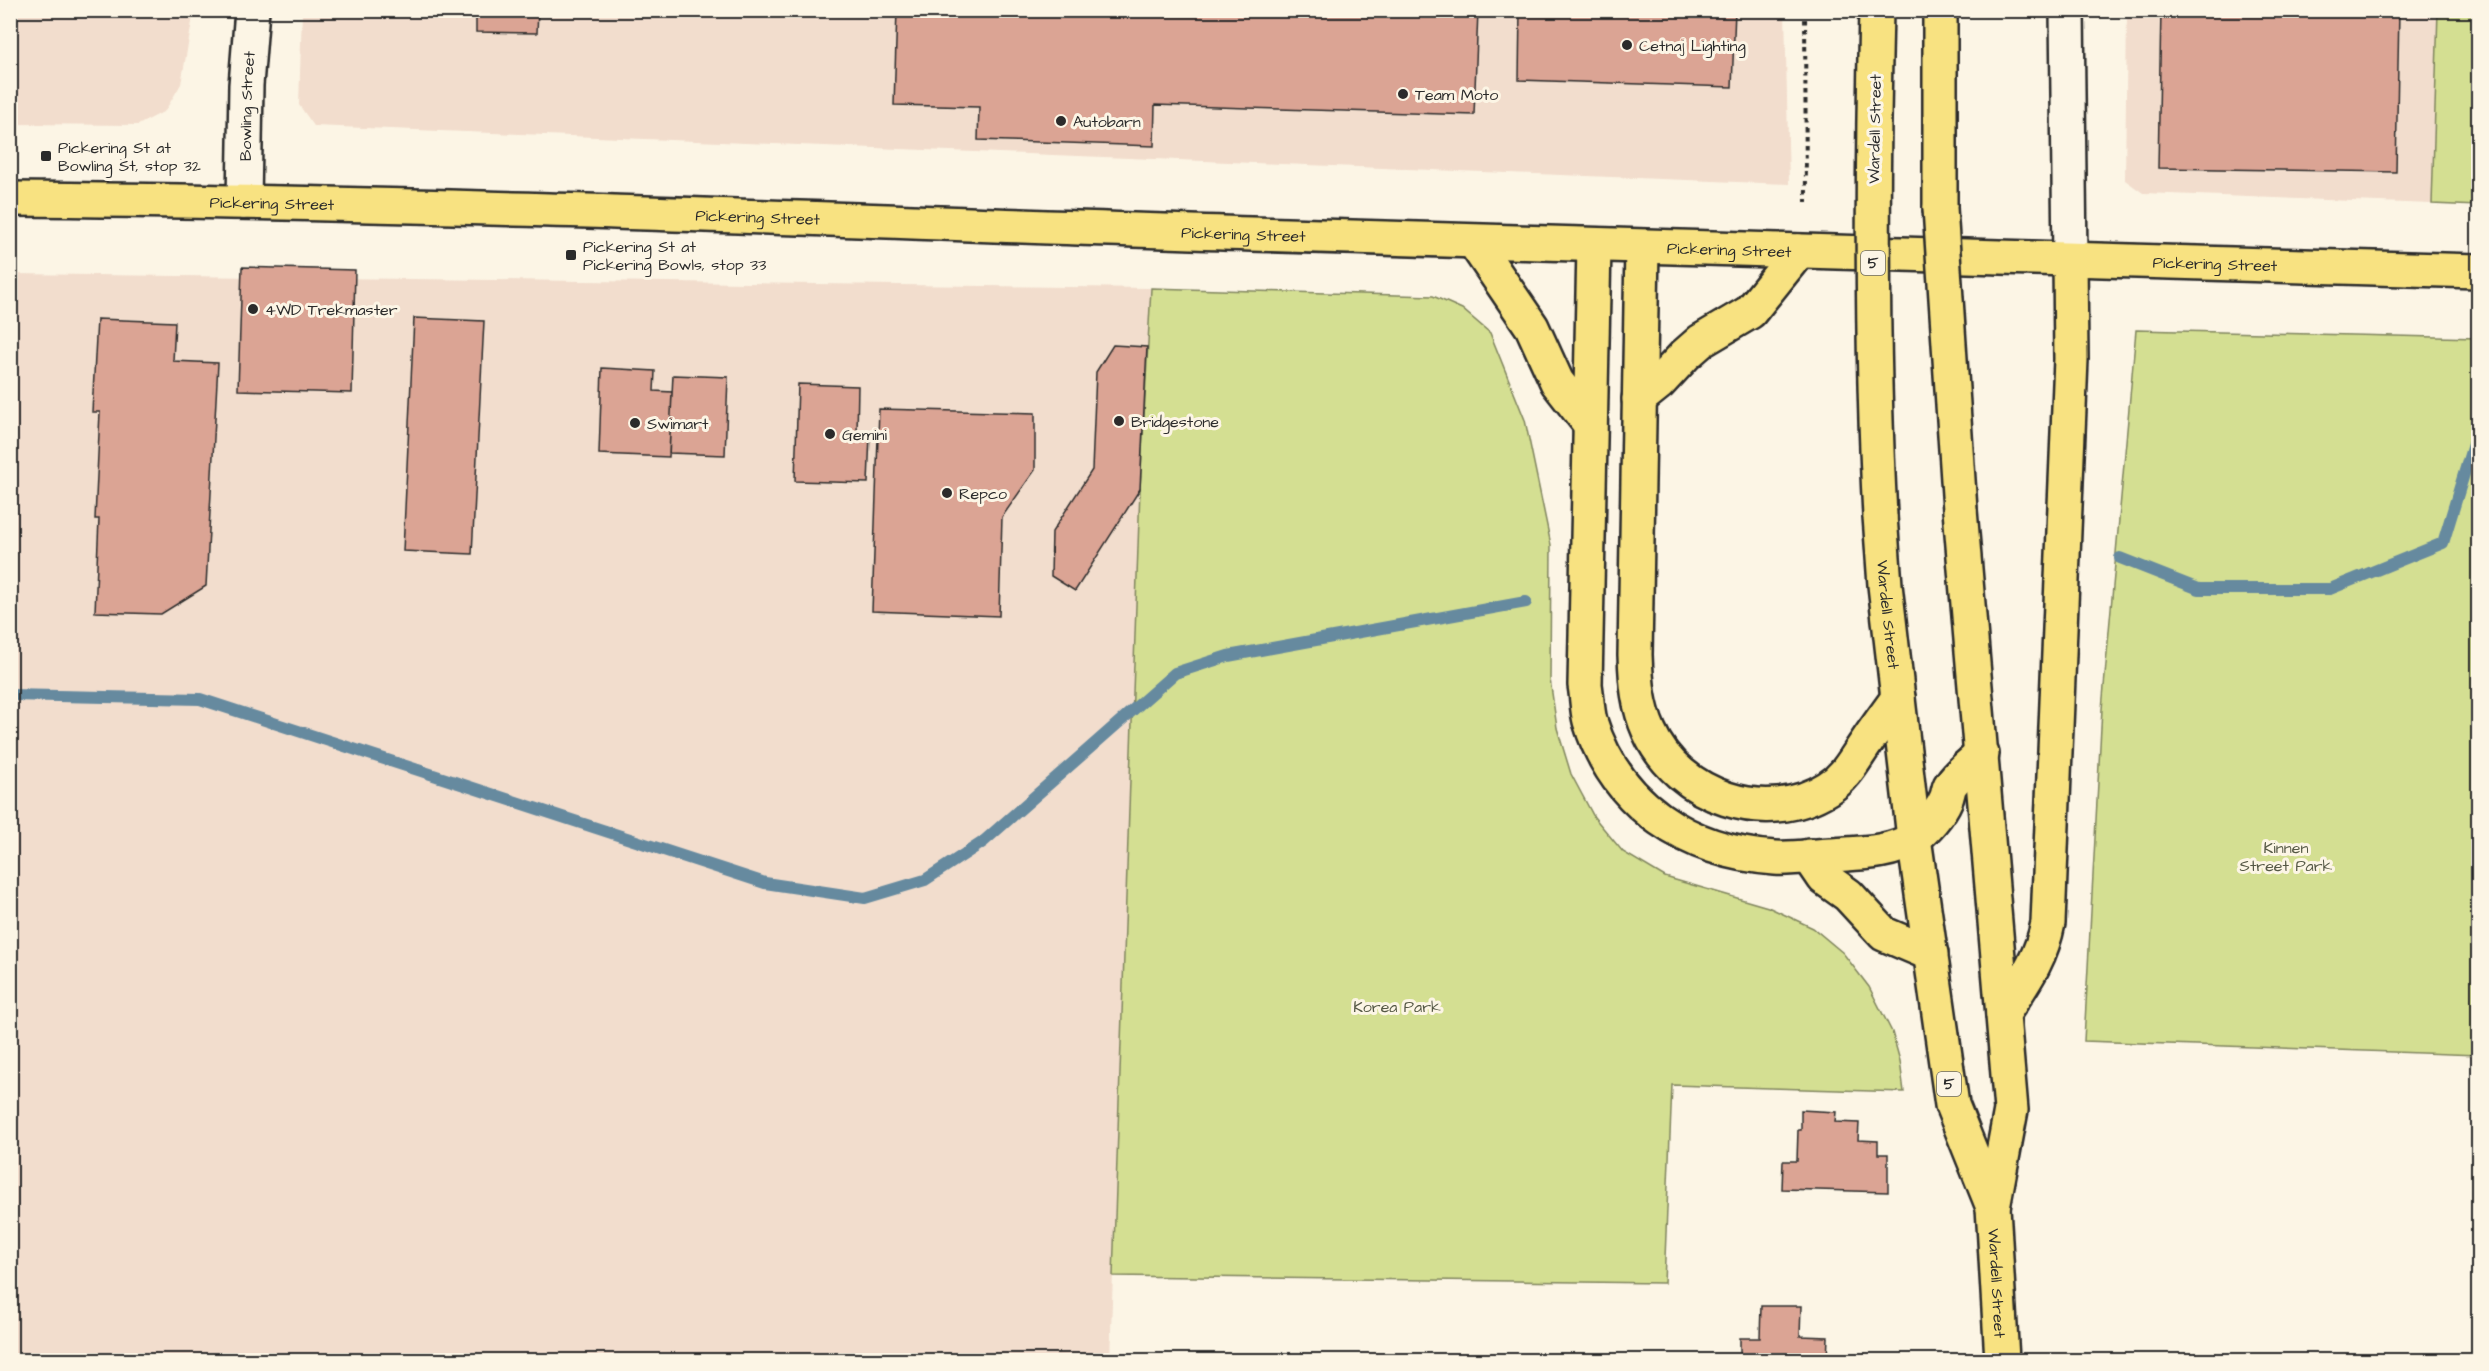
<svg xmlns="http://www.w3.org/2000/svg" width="2489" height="1371" viewBox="0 0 2489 1371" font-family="'Architects Daughter',sans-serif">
	<rect width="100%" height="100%" fill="#fcf5e5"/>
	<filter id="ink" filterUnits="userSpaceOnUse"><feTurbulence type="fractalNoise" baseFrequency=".0167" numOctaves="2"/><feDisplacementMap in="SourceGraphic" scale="12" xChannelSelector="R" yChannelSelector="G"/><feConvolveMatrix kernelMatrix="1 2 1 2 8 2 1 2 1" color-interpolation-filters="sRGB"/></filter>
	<g filter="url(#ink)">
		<!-- built -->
		<path fill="#f2ddcd" d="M11 10 194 11 181 84 165 111 138 125 11 124Z
			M302 11H1785L1789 184 314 126 299 105Z
			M2127 11H2438L2432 204 2143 193 2125 180Z
			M11 274 1151 288 1140 489 1110 1360H11Z"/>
		<!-- green -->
		<path fill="#d4df92" stroke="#80855e" stroke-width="1.5" d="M2438 11H2478V206L2432 204Z
			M1151 288 1433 296 1462 309 1490 333 1525 420 1551 545 1550 679 1557 728 1571 774 1594 817 1623 852 1665 877 1768 907 1813 928 1843 953 1869 987 1892 1032 1900 1061 1904 1092 1672 1085 1664 1283 1113 1276 1140 489Z
			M2136 330 2478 338V1055L2084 1041 2102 709Z"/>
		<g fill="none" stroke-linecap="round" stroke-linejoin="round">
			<!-- stream -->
			<path stroke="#668a9f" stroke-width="12" d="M2120 558 2199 589H2330L2443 543 2478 428
				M10 695 200 699 765 883 865 898 925 880 983 842 1175 673 1228 656 1526 602"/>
		</g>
		<!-- building -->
		<path fill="#dba494" stroke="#2b2b2b" stroke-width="1.5" d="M476 10H538L537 33 476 32Z
			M897 10H1478L1474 115 1155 105 1154 146 978 140 979 107 894 105Z
			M1520 10H1735L1732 87 1519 80Z
			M2161 10H2399L2396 172 2158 168Z
			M242 267 355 270 352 393 238 390Z
			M414 318 484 321 472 554 403 551Z
			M97 319 175 322 173 361 218 363 206 586 161 614 95 612 99 519H95L100 412H92Z
			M1113 345 1147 347 1140 489 1075 591 1051 576 1052 532 1092 470 1096 372Z
			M602 368 655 371 654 391 672 392 669 457 599 454Z
			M673 375 728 377 725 455 669 453Z
			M798 384 858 386 857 434H870L868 483 795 481Z
			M879 409 1035 413V470L1002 517 999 616 872 611Z
			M1801 1110 1836 1112 1835 1122 1859 1123 1858 1140 1878 1141V1154H1888V1192L1782 1189 1783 1161H1797L1798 1130H1801Z
			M1761 1306H1801L1800 1336 1828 1337 1827 1360H1713V1358L1740 1359V1338H1760Z"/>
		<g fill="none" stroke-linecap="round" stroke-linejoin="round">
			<!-- minor casing -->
			<g stroke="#2b2b2b" stroke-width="38">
				<g id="minor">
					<path d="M2067 10 2070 260"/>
					<path id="s1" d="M244 202 246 85 252 10"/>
				</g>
			</g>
			<!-- major casing -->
			<g stroke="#2b2b2b" stroke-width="38">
				<g id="major">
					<path id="s2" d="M10 199C424 202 837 220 1251 234 1660 248 2069 259 2478 271"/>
				</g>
			</g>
			<!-- highway casing -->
			<g stroke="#2b2b2b" stroke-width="38">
				<g id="highway">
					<path d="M1940 208V10"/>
					<path d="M1474 242 1532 327 1557 382 1589 423"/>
					<path d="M1594 245 1585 685C1587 696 1587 710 1590 721 1616 806 1689 852 1775 858 1793 859 1812 856 1830 855 1857 853 1891 854 1914 838 1926 829 1940 813 1946 799 1948 795 1948 790 1950 786 1957 774 1972 763 1982 754"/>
					<path d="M1642 247 1635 655C1636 682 1638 707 1649 731 1678 797 1767 827 1828 788 1846 777 1854 760 1866 743 1876 728 1887 713 1898 698"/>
					<path d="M1639 399 1659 383 1685 355 1701 341 1750 312 1799 251"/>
					<path id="s3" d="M1960 510 2011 1110 1993 1207 2002 1360"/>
					<path id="s4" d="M1880 516 1885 585 1914 838 1952 1105 1993 1207"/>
					<path d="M1809 856 1824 878 1848 895 1884 934 1931 954"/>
					<path d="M2003 1014C2023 983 2041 960 2048 923L2071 359 2070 260"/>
				</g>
			</g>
			<!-- path -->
			<path stroke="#2b2b2b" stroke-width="4" stroke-dasharray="4.5 4.5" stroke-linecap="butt" d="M1805 10 1806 202"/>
			<!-- minor -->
			<use href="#minor" stroke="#fcf5e5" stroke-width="33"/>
			<!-- major -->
			<use href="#major" stroke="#f8e281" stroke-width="33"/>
			<!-- highway -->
			<use href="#highway" stroke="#f8e281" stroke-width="33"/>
			<!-- highway-bridge casing -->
			<g stroke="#2b2b2b" stroke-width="38" stroke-linecap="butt">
				<path id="highway-bridge" d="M1876 10C1872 179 1871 348 1880 516
					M1940 208 1960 510"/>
			</g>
			<!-- highway-bridge -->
			<use href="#highway-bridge" stroke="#f8e281" stroke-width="33"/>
		</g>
	</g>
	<!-- markers -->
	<g fill="#2b2b2b" stroke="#fcf5e5" stroke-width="2">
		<circle cx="1627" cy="45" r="6"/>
		<circle cx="1403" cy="94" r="6"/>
		<circle cx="1061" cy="121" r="6"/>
		<rect x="40" y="150" width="12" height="12" rx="3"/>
		<rect x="565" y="249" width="12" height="12" rx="3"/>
		<circle cx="253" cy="309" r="6"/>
		<circle cx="1119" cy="421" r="6"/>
		<circle cx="635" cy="423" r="6"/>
		<circle cx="830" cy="434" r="6"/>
		<circle cx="947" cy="493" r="6"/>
	</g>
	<g text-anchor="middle" stroke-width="6" stroke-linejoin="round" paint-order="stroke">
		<!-- shield labels -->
		<g fill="#fcf5e5" stroke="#6a6863" stroke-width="1.5">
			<rect x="1861" y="251" width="24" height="24" rx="4.5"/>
			<rect x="1937" y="1072" width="24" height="24" rx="4.5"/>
		</g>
		<g font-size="15" font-weight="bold" fill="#2b2b2b">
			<text x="1873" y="268">5</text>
			<text x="1949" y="1089">5</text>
		</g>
		<!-- poi labels -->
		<g font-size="16" fill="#2b2b2b" stroke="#fcf5e5" text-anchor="start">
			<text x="1639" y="51">Cetnaj Lighting</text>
			<text x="1415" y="100">Team Moto</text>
			<text x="1073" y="127">Autobarn</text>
			<text x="58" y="153">Pickering St at<tspan x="58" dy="18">Bowling St, stop 32</tspan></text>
			<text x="583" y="252">Pickering St at<tspan x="583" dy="18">Pickering Bowls, stop 33</tspan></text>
			<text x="265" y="315">4WD Trekmaster</text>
			<text x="1131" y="427">Bridgestone</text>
			<text x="647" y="429">Swimart</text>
			<text x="842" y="440">Gemini</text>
			<text x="959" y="499">Repco</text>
		</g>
		<!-- street labels -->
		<g font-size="16" fill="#2b2b2b" stroke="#fcf5e5">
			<text dy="6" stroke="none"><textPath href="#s1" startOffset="96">Bowling Street</textPath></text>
			<text transform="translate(1874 129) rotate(-89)" y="6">Wardell Street</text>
			<text dy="6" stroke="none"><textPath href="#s2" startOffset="262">Pickering Street</textPath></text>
			<text dy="6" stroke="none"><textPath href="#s2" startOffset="748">Pickering Street</textPath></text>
			<text dy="6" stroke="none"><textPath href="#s2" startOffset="1234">Pickering Street</textPath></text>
			<text dy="6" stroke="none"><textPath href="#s2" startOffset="1720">Pickering Street</textPath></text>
			<text dy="6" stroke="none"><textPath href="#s2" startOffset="2206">Pickering Street</textPath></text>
			<text dy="6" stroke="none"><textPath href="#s4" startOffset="99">Wardell Street</textPath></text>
			<text dy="6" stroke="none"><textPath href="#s3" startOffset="777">Wardell Street</textPath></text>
		</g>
		<!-- park labels -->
		<g font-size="16" fill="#555845" stroke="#fcf5e5">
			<text x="2286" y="853">Kinnen<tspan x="2286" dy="18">Street Park</tspan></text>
			<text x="1397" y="1012">Korea Park</text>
		</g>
	</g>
	<!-- margin -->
	<rect width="2489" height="1371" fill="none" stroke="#fcf5e5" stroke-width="36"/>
	<rect x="18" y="18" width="2453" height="1335" fill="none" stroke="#2b2b2b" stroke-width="2" filter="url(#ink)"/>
</svg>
